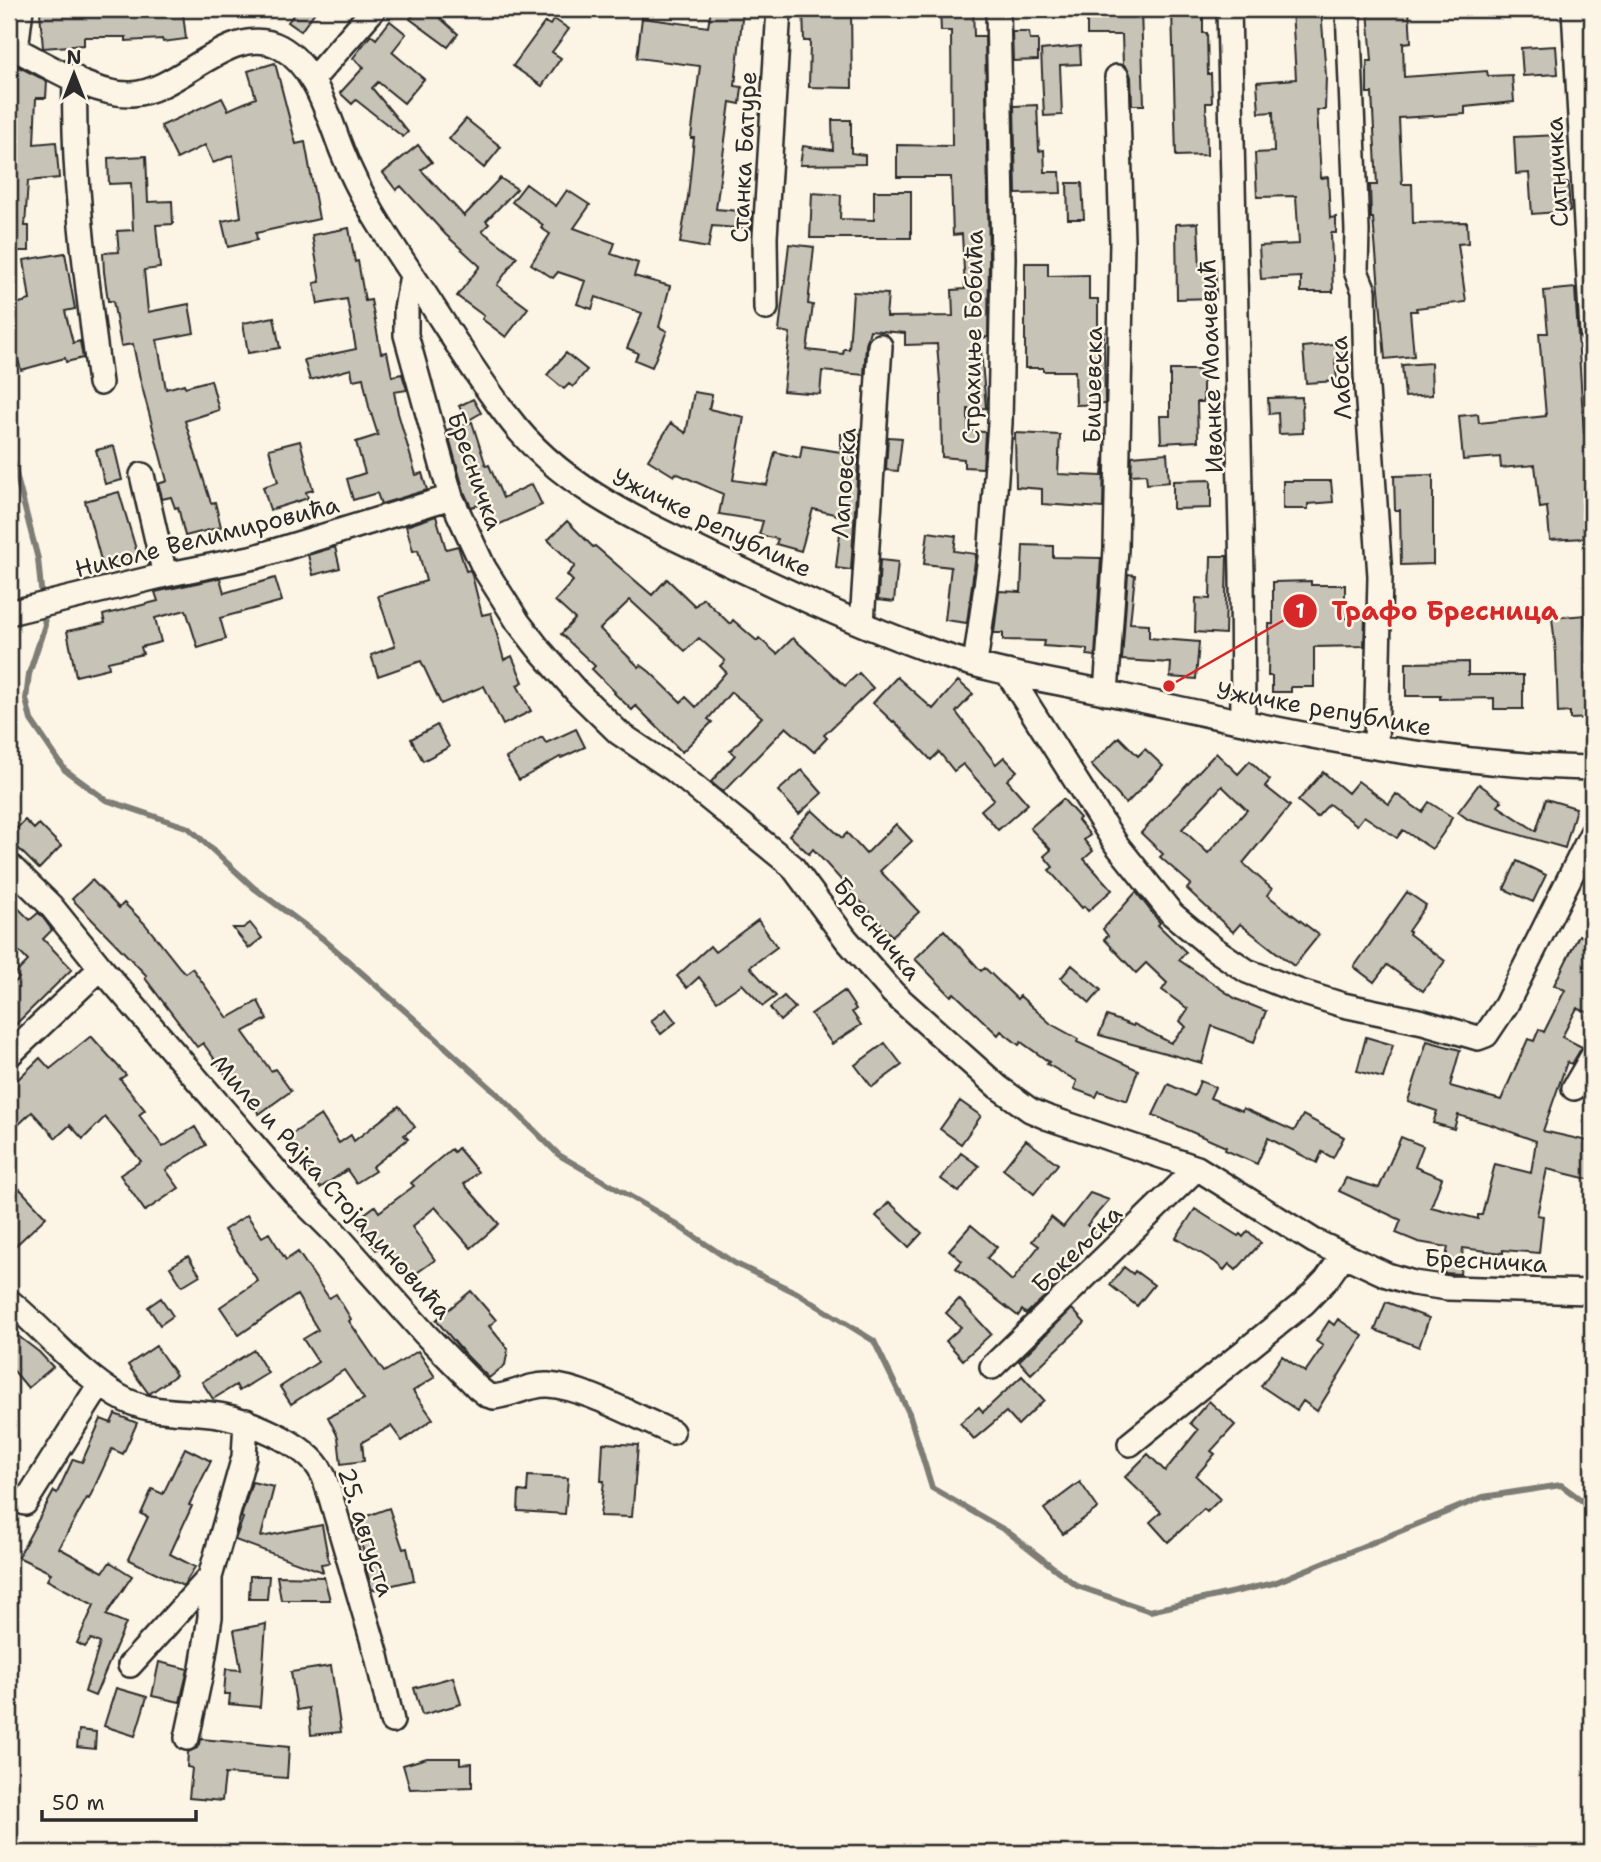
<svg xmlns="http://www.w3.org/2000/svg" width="1601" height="1862" viewBox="0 0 1601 1862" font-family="'Shantell Sans',sans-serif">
	<rect width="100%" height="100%" fill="#fcf5e5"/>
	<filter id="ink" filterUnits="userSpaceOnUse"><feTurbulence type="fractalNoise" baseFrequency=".0143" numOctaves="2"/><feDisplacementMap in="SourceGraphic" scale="14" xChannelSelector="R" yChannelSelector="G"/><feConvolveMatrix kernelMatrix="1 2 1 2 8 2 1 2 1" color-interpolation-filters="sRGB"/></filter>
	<g filter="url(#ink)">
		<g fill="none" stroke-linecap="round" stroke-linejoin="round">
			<!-- stream -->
			<path stroke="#7d7b74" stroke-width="6" d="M9 447 38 559 42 599
				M43 610 45 625 29 674 26 699 31 720 65 770 106 800 189 828 254 888 322 938 411 1016 502 1098 559 1155 662 1215 734 1263 797 1293 874 1341 909 1413 932 1488 1008 1532 1077 1586 1150 1611 1274 1583 1483 1497 1561 1485 1592 1508"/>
		</g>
		<!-- building -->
		<path fill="#c8c3b7" stroke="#2b2b2b" stroke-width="2" fill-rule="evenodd" d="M43 9H82V13H124V9H151V16L183 13 186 39 163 42 162 39 126 41V37H84V45L43 48 40 12H43Z
			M298 9H317L301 31 288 22Z
			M418 9H430L458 34 448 47 410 19Z
			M711 9H743L735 86 742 87 740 104 730 102 716 209 752 212 751 229 712 226 708 248 680 243 688 197 694 138H691L700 66 637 58 642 18 708 27Z
			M803 9H851L852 88 809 87 810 41H804Z
			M940 9H973L974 36H985L989 258 988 337 980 338 986 408 968 409V431L985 432 983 468 964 467V459L942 457 941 395 937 344 905 345V333L870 330 866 345 864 375 822 371 820 394 783 391 790 333 779 331 789 244 814 247 808 304 813 305 807 350 843 354 844 349H849L853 292 888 294 886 317 953 316 952 290 965 289 962 234 953 235 951 177H897V145L952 146 951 31H941Z
			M1087 9H1141L1144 105H1132L1131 77 1128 69 1123 64 1122 35H1087Z
			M1172 9H1203V33H1207L1208 74H1211L1212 103H1206L1207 155 1176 156Z
			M1292 9H1321L1326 76 1325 110H1317L1321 178 1328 177 1330 218 1336 217V233H1331L1333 292H1301V277L1261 279 1259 246 1299 244 1296 196 1257 197 1255 153 1274 152 1273 112 1259 113 1257 82 1296 79Z
			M1409 9 1411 42 1403 43 1404 77 1487 71 1488 76 1512 75 1514 102 1465 107V114L1399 118 1402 184H1412L1413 223 1467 222 1468 243 1458 244 1466 302 1416 308 1417 311H1410L1414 356 1385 359 1373 218H1371L1370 185H1377L1372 93H1367V61H1372L1368 10Z
			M554 19 569 29 552 52 561 58 542 86 513 66 545 22 550 25Z
			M390 21 406 34 392 52 424 79 404 103 378 82 372 88 408 132 403 137 356 100 352 104 340 93 364 67 353 58 371 35 376 39Z
			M1012 32H1029L1030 40H1038V60L1013 61Z
			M1080 46 1081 64 1060 65 1062 115 1044 116 1041 50Z
			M1556 46 1558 74 1523 76 1521 48Z
			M275 63 296 144 305 142 319 219 256 233 257 240 228 247 222 221 241 217 233 155 213 163 205 145 177 159 161 126 222 98 228 110 256 98 248 71Z
			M13 64 47 81 46 98H36L34 144 56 142 59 178 28 181 25 226H29V251H9V150H18L17 117 9 116V73Z
			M1037 105 1039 151 1044 150 1045 172H1060L1061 193 1016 194 1014 106Z
			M466 119 501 147 484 168 449 139Z
			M832 120H851V153L865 155V164L800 165 803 146 833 150Z
			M1559 135 1561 183H1568L1570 211 1532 214 1529 173 1516 174 1514 137Z
			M418 145 432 162 421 170 464 216 500 178 517 189 486 221 489 224 482 231 517 257 497 285 528 308 506 337 482 319 484 316 457 296 480 266 446 235 401 186 396 190 383 173Z
			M146 156 148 202 172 201 173 224 156 225 160 268 144 270 148 312 189 304 194 333 157 340 166 389 184 384 185 387 211 380 219 410 185 421 211 503 215 502 221 527 185 536 178 507 175 508 171 497 162 499 161 493 158 484 167 481 140 379 133 344 121 346 113 301H108L104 272 103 253 119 252 117 231 133 230 131 183 109 184 108 158Z
			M1067 183H1082L1084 219H1068Z
			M526 184 556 206 567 190 590 205 574 228 615 243 611 254 638 263 634 276 670 286 659 327 667 331 652 367 635 360 638 353 627 348 642 313 596 297 592 309 577 304 585 281 558 272 553 278 531 264 550 234 541 228 543 225 512 202Z
			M874 191H911V238H810L812 193 841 195 840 219 874 220Z
			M1198 223 1200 270H1216V298L1177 299 1176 224Z
			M349 228 355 262 358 261 365 301 371 300 381 353 387 352 392 376 402 374 407 390 394 392 398 413 416 475 422 473 427 490 381 504 377 493 353 500 347 479 365 473 356 442 378 435 369 407 363 378 353 380 351 369 310 380 304 360 356 349 347 299 318 304 314 283 320 282 312 235Z
			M65 253 75 309 65 311 73 343 80 341 83 358 66 362 65 358 21 370 9 327V306L30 300 24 260Z
			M1025 263H1048V276L1089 275V299H1098V332H1104L1105 404 1076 405 1075 371H1043V368H1025Z
			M1575 288 1584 433H1586L1592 503 1582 504 1584 538 1550 540 1547 507 1540 508 1535 465 1501 468 1500 457 1463 460 1459 416 1478 414 1479 423 1546 416 1539 333H1548L1544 291Z
			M274 317 280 348 248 353 243 323Z
			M1343 343 1344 360H1335L1337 381 1306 383 1303 347Z
			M566 353 587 370 573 387 569 384 564 389 547 375Z
			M1431 363 1432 395 1405 397 1402 365Z
			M1170 370H1203V402H1197L1198 441 1161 443 1160 416H1170Z
			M694 392 712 395 709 409 744 417 733 480 767 485 775 452 800 458 802 446 841 452V434H860L851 570 836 568 842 516 813 509 801 551 776 544 778 539 759 535 763 521 719 514 723 494 676 473 674 476 648 460 671 423 686 433Z
			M1302 397 1303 433 1279 434 1278 413 1269 414 1268 398Z
			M473 399 481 413 467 421 459 406Z
			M472 422 486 466 489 465 503 498 532 484 542 505 489 529 478 505 471 507 464 492 447 430Z
			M1015 433 1060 435 1058 474 1102 476 1104 458 1103 508 1042 504V489L1016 487Z
			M888 437 902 438 898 471 886 470Z
			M300 441 313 490 306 492 308 498 270 510 263 487 278 482 269 449Z
			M114 446 122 480 105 484 96 450Z
			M1167 453 1169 482 1147 484 1146 474 1131 475 1132 456Z
			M1433 475V564L1401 565 1400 510H1395L1394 476Z
			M1211 480V508L1173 509V481Z
			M1283 481H1331L1333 502 1308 504V509H1283Z
			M119 492 138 556 102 564 85 501Z
			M436 516 446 549 458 546 466 571 470 570 472 575 482 615 491 613 504 660 512 656 523 682 517 685 531 711 503 725 484 686 441 704 421 661 378 676 371 655 395 646 378 596 426 581 418 550 413 551 406 526Z
			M567 521 593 547 595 546 652 595 667 579 695 606 703 598 730 624 733 620 757 641 759 638 777 654 793 638 845 686 859 673 873 688 824 735 827 738 814 752 786 727 723 792 711 782 735 755 730 751 762 717 731 692 708 719 712 722 682 752 636 706 632 710 614 693 615 692 592 669 595 666 561 634 575 619 555 601 573 581 567 575 575 566 548 540ZM630 600 685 651 699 638 725 661 720 666 726 672 696 707 686 697 681 702 650 672 641 665 639 667 600 629Z
			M928 532 956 536 954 551 976 554 967 623 945 620 951 567 924 564Z
			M1023 545 1053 546V557L1101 558 1095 656 1087 655V649L1043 646 1044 641 1003 640V633H994L999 591 1021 592Z
			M335 547 340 568 313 575 308 555Z
			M1211 556H1227L1225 634 1195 632 1196 598 1210 599Z
			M880 560 898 562 894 602 878 600Z
			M1128 574 1135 575 1130 623 1149 624V638L1199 642 1196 679 1170 677 1171 663 1122 660Z
			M220 578 224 593 275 578 282 601 220 618 226 639 198 648 186 610 155 618 161 642 141 647 143 654 108 662 109 668 76 676 67 631 105 623 103 615 158 601 155 592Z
			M1311 581V585H1345V618H1365L1364 646 1314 647V687H1291V692H1272V676H1268L1269 624H1273V582Z
			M1585 615 1591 671 1592 718 1570 719V712L1558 713 1556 653 1552 618Z
			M1468 662V675H1523V709H1494V698L1440 699V696H1406V663Z
			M897 677 933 709 958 681 973 694 956 712 996 764 1004 757 1017 771 1007 780 1028 804 998 830 981 810 994 799 963 764 954 771 939 752 931 760 894 721 893 722 873 703Z
			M437 725 449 747 423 761 411 739Z
			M576 729 585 747 561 758 560 757 519 780 506 758 542 737 546 743Z
			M1119 737 1138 756 1145 749 1163 766 1126 804 1091 765Z
			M1216 753 1238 774 1250 761 1270 780 1265 786 1290 806 1243 863 1272 889 1267 895 1319 935 1294 966 1240 924 1233 932 1187 889 1191 884 1160 857 1163 854 1141 833ZM1222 786 1247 810 1208 853 1182 829Z
			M802 770 822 793 799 814 778 791Z
			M1323 772 1348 793 1358 781 1389 804 1396 794 1422 812 1429 802 1452 817 1448 826 1432 849 1403 830 1397 838 1364 816 1357 825 1329 804 1317 817 1298 801Z
			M1479 784 1502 801 1498 806 1536 831 1546 799 1576 808 1565 848 1469 820 1458 812Z
			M1063 799 1080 818 1078 820 1090 835 1084 840 1093 851 1084 859 1112 890 1088 911 1084 906 1082 908 1049 870 1053 867 1044 856 1051 850 1030 828Z
			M812 810 842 838 847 833 866 854 896 824 912 841 880 871 919 912 892 936 813 849 809 854 789 835Z
			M25 820 34 829 39 824 61 846 39 869 9 839V836Z
			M1517 861 1546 875 1533 902 1504 889Z
			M92 880 119 908 124 903 145 924 180 968 185 973 192 968 228 1018 258 1001 267 1019 243 1032 271 1071 275 1069 291 1091 259 1114 238 1083 234 1086 203 1043 197 1047 145 978 147 976 72 899Z
			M1136 892 1160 923 1158 925 1186 952 1179 960 1236 999 1266 1011 1254 1042 1212 1026 1202 1063 1099 1035 1107 1016 1133 1026 1134 1024 1171 1043 1186 1027 1180 1021 1188 1009 1162 990 1167 983 1146 963 1136 973 1104 939 1108 936 1103 929Z
			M1407 892 1426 905 1408 931 1410 932 1409 934 1445 961 1423 991 1387 965 1374 982 1354 967Z
			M9 899 30 920 38 913 41 915 52 930 43 939 72 969 9 1031V988L19 978 15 974 28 961 9 941Z
			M758 920 777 947 750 967 776 996 763 1006 742 984 717 1001 699 977 687 988 677 976 710 946 715 952Z
			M250 923 262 938 249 948 233 928H243Z
			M944 930 981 971 985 968 1017 999 1020 996 1051 1024 1078 1039 1077 1042 1138 1070 1127 1101 1099 1091 1096 1097 1074 1089 1077 1081 1047 1064 1049 1062 1021 1042 1019 1045 1001 1031 998 1035 954 993 951 996 915 959Z
			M1579 935 1592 941V1014L1577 1008 1562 1037 1582 1047 1572 1064 1567 1062 1543 1131 1592 1142V1180L1547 1169 1537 1215 1543 1216 1539 1253 1503 1250V1253L1463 1248 1460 1274 1443 1273 1448 1247 1418 1242 1396 1233 1401 1220 1339 1191 1346 1178 1379 1188 1401 1137 1423 1146 1415 1167 1442 1178 1431 1207 1478 1219V1215H1482L1495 1164 1531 1173 1536 1141 1492 1125 1458 1115 1454 1129 1433 1123 1437 1111 1408 1101 1427 1041 1460 1050 1450 1086 1501 1100 1528 1039 1534 1041 1539 1029 1544 1032 1565 990 1554 985Z
			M1072 965 1101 990 1090 1003 1061 978Z
			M844 991 856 1009 852 1012 861 1025 832 1044 811 1014Z
			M784 996 795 1008 780 1021 770 1008Z
			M666 1009 676 1022 661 1034 651 1021Z
			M91 1036 126 1075 120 1079 145 1110 139 1115 163 1147 195 1127 206 1145 166 1170 179 1188 145 1211 120 1175 141 1161 105 1117 83 1139 70 1125 56 1138 32 1112 17 1126 9 1117V1072L17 1080 40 1058 50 1069Z
			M1366 1037 1393 1045 1383 1078 1357 1071Z
			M885 1043 902 1065 872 1087 855 1065Z
			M1200 1081 1215 1087 1210 1098 1242 1111 1243 1108 1294 1131 1303 1115 1344 1137 1333 1158 1322 1152 1317 1163 1268 1138 1257 1164 1225 1150 1226 1147 1153 1115 1168 1084 1194 1096Z
			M960 1101 981 1116 961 1144 940 1129Z
			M399 1106 415 1127 404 1135 408 1139 372 1167 375 1171 356 1183 347 1170 320 1188 289 1136 321 1115 339 1143 351 1135 354 1141Z
			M1026 1140 1058 1164 1034 1194 1003 1169Z
			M458 1148 478 1172 464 1184 499 1224 471 1248 435 1207 412 1227 435 1260 408 1279 384 1245 376 1250 355 1221 375 1206 379 1212 414 1186 411 1183 451 1149 454 1152Z
			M961 1153 979 1166 959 1192 941 1179Z
			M20 1189 46 1217 9 1252V1200Z
			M1090 1193 1109 1200 1087 1225 1095 1231 1051 1287 1053 1289 1026 1314 1022 1310 1018 1316 956 1268 962 1261 949 1250 971 1225 997 1247 987 1258 1012 1281 1039 1246 1032 1241 1051 1217 1063 1227Z
			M889 1202 922 1233 909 1247 876 1216Z
			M1195 1209 1238 1236 1240 1234 1243 1237 1248 1231 1261 1243 1236 1270 1229 1264 1224 1270 1215 1262 1176 1238Z
			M247 1215 262 1237 269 1233 286 1260 298 1252 329 1298 336 1294 351 1319 349 1321 384 1372 418 1351 435 1377 413 1391 433 1419 402 1441 391 1426 362 1442 364 1461 341 1464 338 1437 328 1417 364 1399 344 1370 291 1404 280 1387 318 1362 303 1339 318 1330 297 1295 239 1335 220 1307 258 1281 224 1230Z
			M188 1256 200 1275 182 1286 170 1267Z
			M1124 1267 1133 1274 1135 1271 1154 1285 1137 1306 1110 1285Z
			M471 1291 496 1320 489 1326 508 1349 505 1365 489 1378 464 1353 436 1320Z
			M161 1298 173 1316 160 1325 148 1307Z
			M959 1299 991 1334 963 1360 946 1341 961 1327 946 1313Z
			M1386 1302 1429 1318 1419 1347 1375 1330Z
			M1072 1309 1085 1323 1031 1374 1019 1361Z
			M1338 1319 1363 1336 1317 1411 1303 1401 1297 1410 1261 1386 1282 1356 1305 1372 1323 1346 1316 1341 1329 1321 1334 1325Z
			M9 1329 39 1352 53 1367 28 1388 9 1365Z
			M156 1346 176 1375 149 1394 128 1365Z
			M254 1350 268 1373 239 1391 236 1385 213 1399 202 1382Z
			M1022 1376 1044 1400 1018 1425 1006 1412 974 1439 960 1423 979 1407 983 1412Z
			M1209 1401 1235 1425 1211 1451 1215 1454 1196 1476 1220 1499 1207 1512 1204 1509 1168 1542 1150 1522 1161 1512 1125 1477 1148 1454 1165 1471 1198 1430 1190 1423Z
			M115 1414 137 1423 123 1454 112 1449 89 1499 87 1498 59 1548 103 1572 110 1562 132 1576 106 1615 126 1623 95 1696 85 1692 100 1643 91 1639 85 1647 77 1643 94 1605 47 1580 51 1573 18 1557 54 1491 57 1493 73 1459 82 1462 101 1419 111 1423Z
			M603 1443 638 1445 632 1517 600 1516 604 1481H601Z
			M185 1448 211 1461 189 1505 192 1506 170 1554 195 1567 183 1586 128 1559 148 1517 141 1514 152 1489 163 1494Z
			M528 1476 568 1478 565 1514 518 1511 519 1491 527 1492Z
			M252 1482 274 1487 261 1537 322 1525 329 1563 321 1564 323 1572 235 1540 243 1518 241 1517Z
			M1080 1482 1098 1508 1063 1534 1044 1509Z
			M389 1508 403 1549 407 1548 414 1580 372 1590 363 1558H366L353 1521Z
			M250 1576H269L267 1599H249Z
			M277 1576 324 1577 330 1600H281Z
			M266 1624 260 1707 229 1704 230 1694H224L226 1669 241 1670 234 1630Z
			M159 1662 188 1669 180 1702 152 1696Z
			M331 1666 341 1732 311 1735 309 1708 297 1710 291 1672Z
			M453 1677 461 1704 422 1715 414 1688Z
			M116 1688 147 1697 135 1736 104 1726Z
			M79 1730 96 1732 95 1749 77 1747Z
			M201 1739 289 1747 287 1778 225 1774 222 1801 189 1798 192 1768 187 1767 188 1752 197 1748Z
			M427 1758H460V1764L472 1763V1787L410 1789 403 1765Z"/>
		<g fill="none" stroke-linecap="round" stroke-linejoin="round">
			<!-- minor casing -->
			<g stroke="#2b2b2b" stroke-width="28">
				<path id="minor" d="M1229 9 1242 575 1243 721
					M1348 9 1357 231 1356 271 1364 291 1366 374 1380 576 1376 746
					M1574 9 1592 332
					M9 46C44 62 92 96 132 94 181 91 231 21 280 47 316 67 328 116 342 151 363 205 397 251 428 299 454 339 479 380 508 417 559 485 635 519 710 555 784 590 860 626 937 653 994 673 1055 681 1113 694 1270 729 1431 765 1592 768
					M16 49 21 9
					M75 78C72 181 87 282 100 383
					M312 80 374 9
					M412 275 406 309V335L451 497 484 568 518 622 539 649 576 691 619 733 674 770 792 866 846 939 893 993 998 1087 1030 1110 1046 1117 1197 1168 1314 1241 1387 1275 1413 1283 1448 1288 1592 1292
					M766 308 765 237 779 9
					M142 475 165 575
					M9 613 165 575 255 557 451 497
					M862 623 880 346
					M975 664 990 558 1000 423 1003 258 998 9
					M1007 672 1116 844 1172 914 1213 948 1247 971 1298 991 1343 1005 1423 1022 1478 1038 1486 1035 1506 1005 1592 833
					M1106 693 1116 549 1122 241 1117 77
					M9 865 51 906 101 968 294 1192 334 1232 425 1334 478 1388 487 1395 494 1397C512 1395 531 1384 548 1385 584 1387 638 1418 672 1432
					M9 1055 101 968
					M1574 1088 1592 1057
					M9 1301C46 1331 76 1371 118 1396 148 1414 178 1410 211 1414 243 1417 307 1443 322 1473 326 1480 328 1490 331 1498L377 1656 392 1721
					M992 1367 1197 1168
					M1130 1444 1304 1303 1326 1280 1343 1256
					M25 1503 100 1384
					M130 1665 210 1577
					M187 1738 202 1668 210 1617V1577L244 1457 246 1421"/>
			</g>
			<!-- minor -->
			<use href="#minor" stroke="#fcf5e5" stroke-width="23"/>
		</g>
	</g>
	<g text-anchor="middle" stroke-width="5" stroke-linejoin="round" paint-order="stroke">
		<!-- street labels -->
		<g font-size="24" fill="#2b2b2b" stroke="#fcf5e5">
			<text transform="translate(744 157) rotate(-87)" y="8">Станка Батуре</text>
			<text transform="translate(1557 172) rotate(-93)" y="8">Ситничка</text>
			<text transform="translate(973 337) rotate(-89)" y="8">Страхиње Бобића</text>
			<text transform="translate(1211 366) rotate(-92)" y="8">Иванке Моачевић</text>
			<text transform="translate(1341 378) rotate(-93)" y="8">Лабска</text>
			<text transform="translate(1093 385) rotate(-89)" y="8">Бишевска</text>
			<text transform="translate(475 471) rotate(71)" y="8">Бресничка</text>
			<text transform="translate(844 483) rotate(-86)" y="8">Лаповска</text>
			<text transform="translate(712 523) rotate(26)" y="8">Ужичке републике</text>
			<text transform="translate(207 537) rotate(-14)" y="8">Николе Велимировића</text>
			<text transform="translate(1324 709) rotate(10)" y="8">Ужичке републике</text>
			<text transform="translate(877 929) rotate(51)" y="8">Бресничка</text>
			<text transform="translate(331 1187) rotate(48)" y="8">Миле и Рајка Стојадиновића</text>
			<text transform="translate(1077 1249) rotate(-44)" y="8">Бокељска</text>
			<text transform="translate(1486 1261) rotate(3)" y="8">Бресничка</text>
			<text transform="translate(366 1532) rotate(72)" y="8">25. августа</text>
		</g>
	</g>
	<!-- callouts -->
	<path fill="none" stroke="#d62828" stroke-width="2.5" d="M1169 686L1300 611"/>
	<g fill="#d62828" stroke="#fcf5e5" stroke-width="2.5">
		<circle cx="1169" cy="686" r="7"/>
		<circle cx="1300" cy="611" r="18"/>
	</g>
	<g font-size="21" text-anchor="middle" font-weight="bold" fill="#fff">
		<text x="1300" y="618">1</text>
	</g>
	<g font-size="26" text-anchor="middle" font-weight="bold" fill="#d62828" stroke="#fcf5e5" stroke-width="5" stroke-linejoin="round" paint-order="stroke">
		<text x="1445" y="620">Трафо Бресница</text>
	</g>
	<!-- margin -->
	<rect width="1601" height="1862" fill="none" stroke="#fcf5e5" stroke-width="35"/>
	<rect x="18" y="18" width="1566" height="1827" fill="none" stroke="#2b2b2b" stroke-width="2.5" filter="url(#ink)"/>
	<!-- north arrow -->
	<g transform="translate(74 74)" stroke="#fcf5e5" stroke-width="5" paint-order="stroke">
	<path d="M0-5L12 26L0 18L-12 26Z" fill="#2b2b2b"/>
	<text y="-10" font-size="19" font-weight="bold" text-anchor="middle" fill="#2b2b2b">N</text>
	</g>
	<!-- scale -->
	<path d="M42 1810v10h154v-10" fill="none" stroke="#2b2b2b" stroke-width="3.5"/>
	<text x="52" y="1810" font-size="21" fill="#2b2b2b" stroke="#fcf5e5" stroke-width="5" paint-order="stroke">50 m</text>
</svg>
